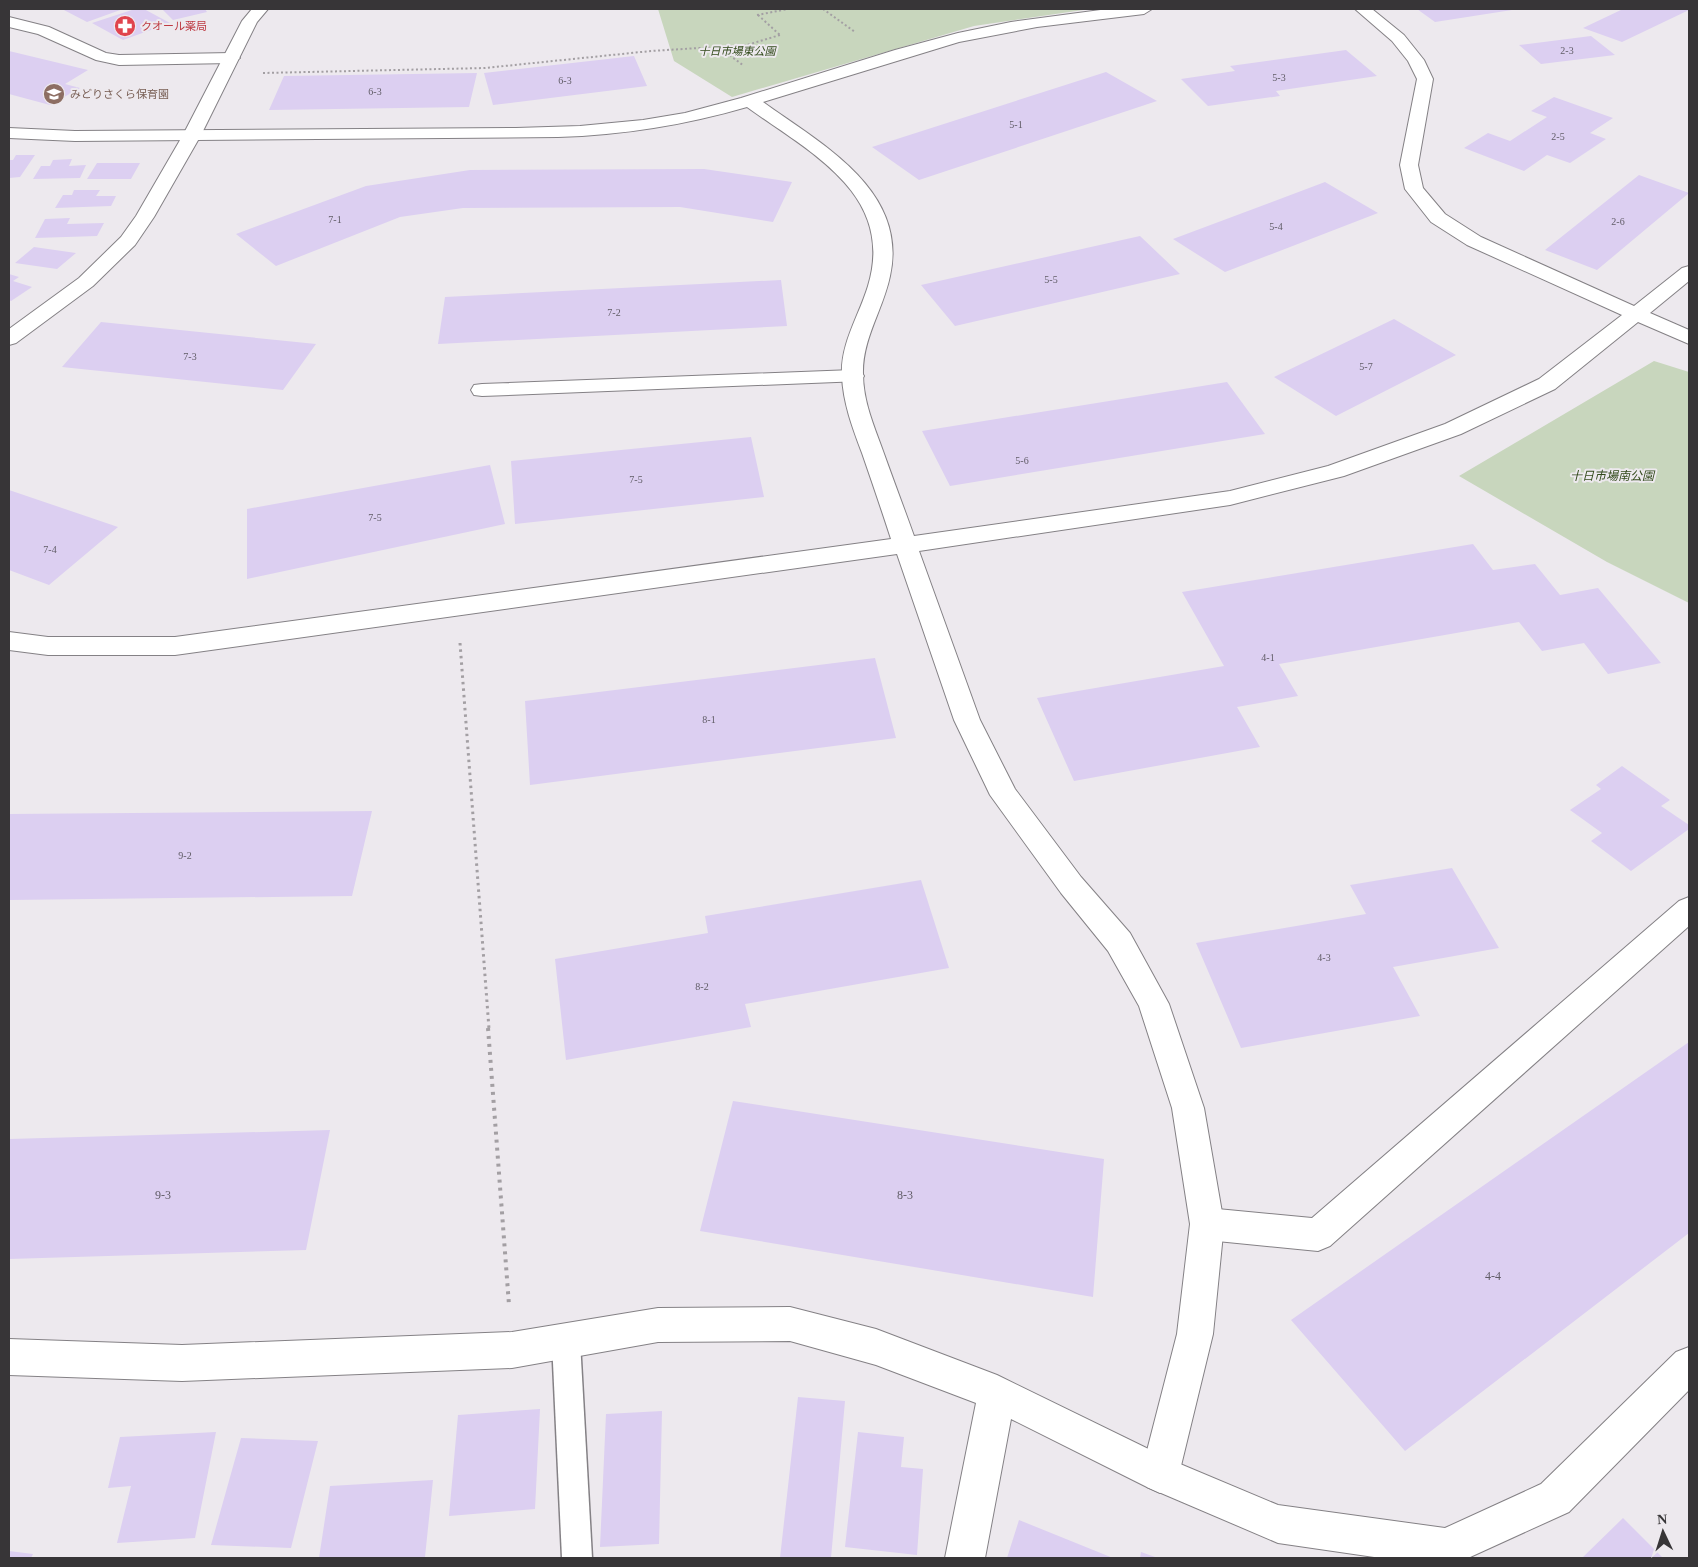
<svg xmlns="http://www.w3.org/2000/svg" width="1698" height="1567" viewBox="0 0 1698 1567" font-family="'Times New Roman','Noto Sans JP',serif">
	<rect width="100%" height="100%" fill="#ede9ee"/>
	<!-- green -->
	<path fill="#c8d6bd" d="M658 9H1090L974 26 732 97 674 61Z
		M1654 361 1689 372V603L1607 562 1459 476Z"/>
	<!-- building -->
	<path fill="#dccff1" d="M62 9H123L87 22Z
		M135 9H144L170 23 123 40 92 23Z
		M162 9H205L207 12 173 20Z
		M1417 9H1512V10L1435 22Z
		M1623 9H1689V10L1622 42 1583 28Z
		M1591 36 1615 55 1541 64 1519 45Z
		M1346 50 1377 76 1276 91 1280 96 1208 106 1181 79 1235 71 1230 66Z
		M9 51 88 70 65 84 80 88 50 105 9 94Z
		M634 56 647 86 493 105 484 73Z
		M1106 72 1157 101 919 180 872 147Z
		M477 73 469 107 269 110 284 76Z
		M1554 97 1613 118 1590 133 1606 139 1570 163 1547 155 1524 171 1464 148 1488 133 1510 141 1547 117 1531 111Z
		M16 155H35L20 177 9 178V160H13Z
		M72 159 69 166 86 165 80 178 33 179 41 166H50L53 160Z
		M97 163H140L131 179H87Z
		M704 169 792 182 773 222 680 207 463 208 400 217 276 266 236 234 366 186 470 170Z
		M1639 175 1689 193 1597 270 1545 250Z
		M1325 182 1378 213 1225 272 1173 239Z
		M74 190H100L96 196H116L111 206 55 208 63 195H72Z
		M70 218 67 224 104 223 97 236 35 238 45 219Z
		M1140 236 1180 274 955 326 921 285Z
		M34 247 76 253 57 269 15 263Z
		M9 274 19 277 13 281 32 287 11 301 9 300Z
		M781 280 787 326 438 344 445 297Z
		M1394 319 1456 355 1336 416 1274 377Z
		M101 322 316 344 283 390 62 367Z
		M1227 382 1265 434 950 486 922 431Z
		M751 437 764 497 515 524 511 461Z
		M490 465 505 524 247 579V509Z
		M9 490 118 527 49 585 9 570Z
		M1473 544 1493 570 1535 564 1560 595 1598 588 1661 663 1608 674 1584 643 1542 651 1519 622 1279 664 1298 696 1237 707 1260 747 1074 781 1037 698 1224 666 1182 592Z
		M875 658 896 738 530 785 525 701Z
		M1622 766 1670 800 1661 806 1689 825V829L1631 871 1591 841 1602 833 1570 810 1601 789 1596 785Z
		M372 811 352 896 9 900V814Z
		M1452 868 1499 948 1393 967 1420 1016 1241 1048 1196 943 1366 914 1350 885Z
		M921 880 949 968 745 1004 751 1027 566 1060 555 959 708 933 705 916Z
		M1689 1042V1233L1405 1451 1291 1320Z
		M733 1101 1104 1159 1093 1297 700 1231Z
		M330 1130 306 1250 9 1259V1139Z
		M798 1397 845 1401 831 1558H780Z
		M540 1409 535 1509 449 1516 458 1415Z
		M662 1411 659 1544 600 1547 606 1414Z
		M216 1432 195 1538 117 1543 131 1486 108 1488 120 1437Z
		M858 1432 904 1437 901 1467 923 1469 917 1555 845 1547Z
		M241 1438 318 1441 291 1548 211 1545Z
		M433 1480 425 1557 319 1558 330 1486Z
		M1623 1518 1663 1558H1582Z
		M1019 1520 1113 1558H1007Z
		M9 1551 33 1554 31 1558H9Z
		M1141 1552 1158 1558H1140Z"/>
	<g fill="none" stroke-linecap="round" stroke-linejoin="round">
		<!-- service casing -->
		<g stroke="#848185" stroke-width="3">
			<path id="service" d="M566 1327 576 1331 580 1341 592 1558H562L552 1341 556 1331Z"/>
		</g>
		<!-- minor casing -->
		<g stroke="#848185" stroke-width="2">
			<path id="minor" d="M252 9H268L257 22 201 135 154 217 135 245 93 286 16 343 9 345V329L79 278 121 237 136 216 183 135 242 21Z
				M853 370 861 371 864 376 861 381 482 396 474 395 471 390 474 385 482 384Z
				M1689 897V926L1330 1246 1318 1251 1207 1240 1195 1235 1190 1224 1195 1213 1207 1208 1312 1218 1679 901Z
				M790 1307 876 1329 997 1375 1173 1461 1278 1505 1445 1528 1541 1484 1676 1352 1689 1347V1390L1569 1512 1468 1558H1381L1278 1543 1147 1487 1011 1419 985 1558H945L976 1403 876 1365 790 1341 658 1342 512 1368 182 1381 9 1375V1339L182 1345 512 1332 658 1308Z"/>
		</g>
		<!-- tertiary casing -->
		<g stroke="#848185" stroke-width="2">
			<path id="tertiary" d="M1108 9H1152L1144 14 1037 27 959 42 763 102C821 144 909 190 890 276 883 310 862 339 863 374 863 401 874 426 883 451 893 479 904 508 914 536L1230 491 1328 466 1445 424 1539 379 1622 315 1467 245 1431 222 1405 189 1400 165 1417 79 1408 61 1392 41 1355 9H1372L1404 35 1424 60 1433 79 1418 165 1423 188 1445 214 1481 237 1634 306 1682 268 1689 266V281L1650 313 1689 330V344L1638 322 1555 389 1461 434 1344 476 1230 505 919 551 980 720 1015 789 1081 877 1130 933 1169 1004 1204 1108 1224 1224 1213 1334 1179 1474 1173 1487 1160 1493 1147 1487 1141 1474 1177 1334 1190 1224 1172 1108 1139 1006 1108 951 1061 893 990 795 954 720 897 554 175 655H48L9 650V632L48 637H175L891 539C882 511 872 482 862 453 853 429 843 403 842 376 840 344 859 316 868 286 896 194 809 152 747 107 685 125 623 135 558 137L75 141 9 138V128L75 131 516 128 580 126 643 120 685 113 741 98 895 50 958 33 1011 22Z
				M9 17 49 27 106 53 119 55 232 53 240 58 232 63 119 65 96 60 38 34 9 27Z"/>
		</g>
		<!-- path-far2 -->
		<path stroke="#a39fa3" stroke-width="2" stroke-dasharray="2 2.5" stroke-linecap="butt" d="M823 9 855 32
			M757 15 788 9
			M758 15 780 35
			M719 47 744 66
			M263 73 485 68 651 51 747 45 780 35"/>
		<!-- path-far1 -->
		<path stroke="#a39fa3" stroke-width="3" stroke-dasharray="2.5 4" stroke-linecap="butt" d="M460 643 489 1029"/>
		<!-- path -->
		<path stroke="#a39fa3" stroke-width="4" stroke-dasharray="3 5" stroke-linecap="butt" d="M488 1028 509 1305"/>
		<!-- service -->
		<use href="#service" fill="#fff" fill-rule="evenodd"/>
		<!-- minor -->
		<use href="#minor" fill="#fff" fill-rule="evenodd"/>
		<!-- tertiary -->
		<use href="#tertiary" fill="#fff" fill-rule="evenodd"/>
	</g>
	<!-- icons -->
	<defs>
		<g id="pharmacy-disc" transform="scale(1.125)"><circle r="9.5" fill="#e0444e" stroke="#ede9ee"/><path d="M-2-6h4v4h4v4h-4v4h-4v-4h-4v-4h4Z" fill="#fff"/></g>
		<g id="school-disc" transform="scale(1.125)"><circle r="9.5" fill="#8d6e63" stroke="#ede9ee"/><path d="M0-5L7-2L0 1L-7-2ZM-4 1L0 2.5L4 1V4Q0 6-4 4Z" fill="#fff"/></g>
	</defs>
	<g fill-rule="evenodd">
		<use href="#pharmacy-disc" x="125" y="26"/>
		<use href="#school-disc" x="54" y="94"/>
	</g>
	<g text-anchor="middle" stroke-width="4" stroke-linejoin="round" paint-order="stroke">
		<!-- number labels -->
		<g font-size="10" fill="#605c66">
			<text x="1567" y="54">2-3</text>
			<text x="1279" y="81">5-3</text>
			<text x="565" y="84">6-3</text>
			<text x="375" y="95">6-3</text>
			<text x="1016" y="128">5-1</text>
			<text x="1558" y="140">2-5</text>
			<text x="335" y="223">7-1</text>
			<text x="1618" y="225">2-6</text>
			<text x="1276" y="230">5-4</text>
			<text x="1051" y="283">5-5</text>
			<text x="614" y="316">7-2</text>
			<text x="190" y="360">7-3</text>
			<text x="1366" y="370">5-7</text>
			<text x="1022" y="464">5-6</text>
			<text x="636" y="483">7-5</text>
			<text x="375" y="521">7-5</text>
			<text x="50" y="553">7-4</text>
			<text x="1268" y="661">4-1</text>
			<text x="709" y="723">8-1</text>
			<text x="185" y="859">9-2</text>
			<text x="1324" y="961">4-3</text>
			<text x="702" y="990">8-2</text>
		</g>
		<!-- far-health labels -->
		<g font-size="11" fill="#be3a42" stroke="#ede9ee" text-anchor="start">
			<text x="141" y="30">クオール薬局</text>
		</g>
		<!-- far-park labels -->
		<g font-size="11" font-style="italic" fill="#334b1c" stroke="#ede9ee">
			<text x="737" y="55">十日市場東公園</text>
		</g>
		<!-- far-education labels -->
		<g font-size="11" fill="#785e54" stroke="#ede9ee" text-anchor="start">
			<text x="70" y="98">みどりさくら保育園</text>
		</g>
		<!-- park labels -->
		<g font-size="12" font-style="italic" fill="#334b1c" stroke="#ede9ee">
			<text x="1612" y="480">十日市場南公園</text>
		</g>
		<!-- near-number labels -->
		<g font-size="12" fill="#605c66">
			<text x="163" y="1199">9-3</text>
			<text x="905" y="1199">8-3</text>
			<text x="1493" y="1280">4-4</text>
		</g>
	</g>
	<!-- border -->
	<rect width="1698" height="1567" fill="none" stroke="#373537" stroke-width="20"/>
	<!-- north arrow -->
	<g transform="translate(1663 1532) rotate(356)" stroke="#ede9ee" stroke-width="4" paint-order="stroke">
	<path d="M0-4L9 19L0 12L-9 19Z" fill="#373537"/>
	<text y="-8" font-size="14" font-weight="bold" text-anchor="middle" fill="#373537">N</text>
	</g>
</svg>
